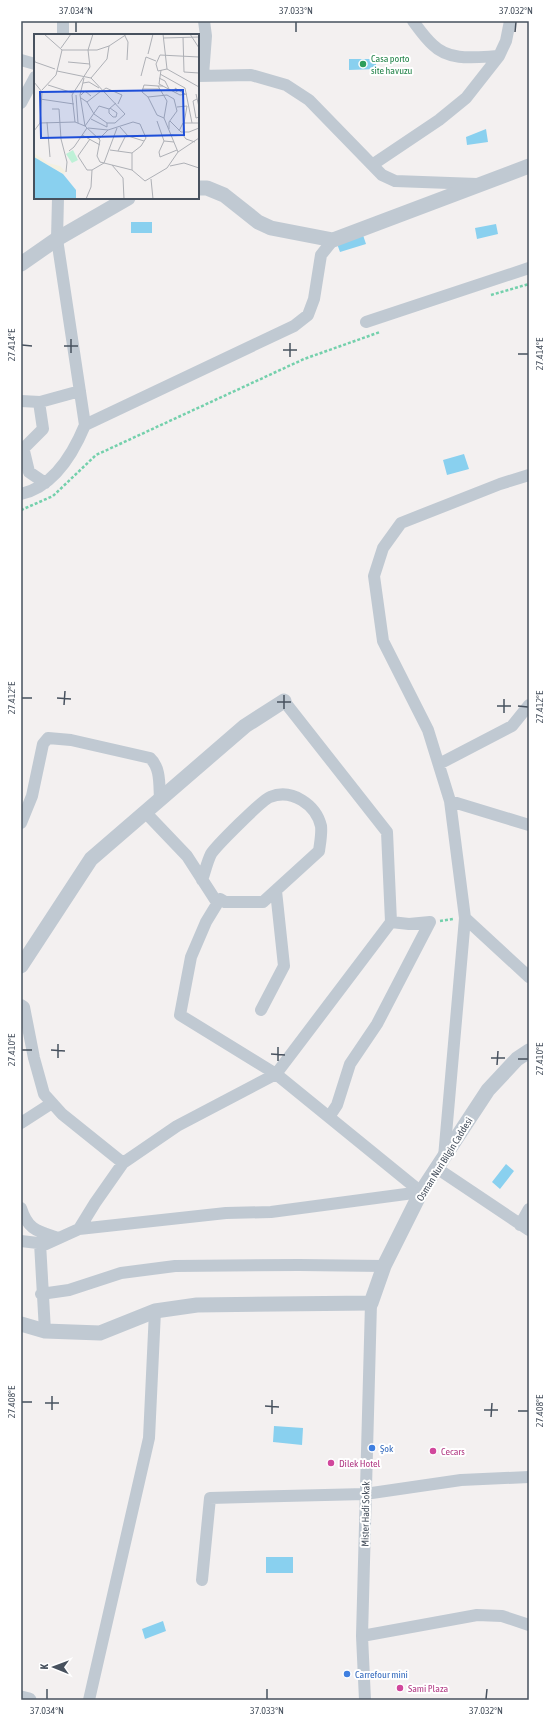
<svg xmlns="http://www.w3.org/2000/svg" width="550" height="1721" viewBox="0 0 550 1721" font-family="'Asap Condensed',sans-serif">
	<rect width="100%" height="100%" fill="#f3f0f0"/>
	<!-- water -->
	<path fill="#89d0ef" d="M349 59H376V69L349 70Z
		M486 129 488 142 467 145 466 137Z
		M131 222H152V233H131Z
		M496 224 498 234 477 239 475 228Z
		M362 232 366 244 340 252 336 241Z
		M464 454 469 469 447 475 443 460Z
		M506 1164 514 1171 500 1189 492 1182Z
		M274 1426 303 1428 302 1445 273 1442Z
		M266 1557H293V1573H266Z
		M163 1621 166 1631 145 1639 142 1629Z"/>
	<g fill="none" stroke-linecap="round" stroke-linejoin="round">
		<!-- path -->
		<path stroke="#74d0ac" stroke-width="2.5" stroke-dasharray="3 2" stroke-linecap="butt" d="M491 295 529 284
			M21 510 53 496 96 455 304 359 380 332
			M440 921 453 919"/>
		<!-- minor -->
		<path stroke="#c0c9d2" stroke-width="12" d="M413 21C419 29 425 38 433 45 450 62 477 57 499 56
			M63 35V21
			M21 60 35 64
			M203 75 206 36 204 21
			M198 76 251 75 286 85 309 100 382 175 395 181 477 184
			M21 103 35 77
			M372 165 439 120 466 98 499 56 506 41 510 21
			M58 198 57 239 85 425
			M366 322 529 268
			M21 401 40 402 80 391
			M21 450 24 451 29 472 45 483
			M22 450 43 429 39 402
			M21 494C53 487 73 454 85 425L294 326 308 315 314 299 321 255 333 240
			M439 764 512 726 529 705
			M450 801 529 825
			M145 812 187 856 216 901 220 899 225 902H263L319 851C320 843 322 834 321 826 316 805 292 788 270 797 262 800 216 846 211 854 207 862 205 872 202 880
			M21 823 32 796 43 744 48 738 71 740 150 758C161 768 159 785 160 799
			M465 918 529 977
			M391 922 409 924 430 922
			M21 1005 24 1007 34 1058 44 1094 62 1114 123 1163
			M261 1010 284 966 276 891
			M329 1117 337 1105 350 1064 377 1024 430 922
			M21 1123 52 1103
			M444 1157 465 918 450 801 428 730 383 641 374 576 383 548 401 523 500 484 529 475
			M438 1169 529 1230
			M21 1208C28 1230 37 1231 58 1238
			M520 1225 529 1209
			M79 1229 95 1203 123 1163 177 1126 276 1074 391 922 387 832 284 701
			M21 1241 46 1244 79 1229 226 1213 271 1212 421 1192 276 1074 180 1015 191 957 206 922 220 899
			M40 1243 45 1331
			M41 1294 69 1290 121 1273 175 1266 299 1265 384 1266
			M202 1580 210 1498 365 1494 461 1480 529 1477
			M362 1636 477 1615 502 1616 529 1625
			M89 1700 149 1438 155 1311
			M365 1700 362 1636 371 1303"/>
		<!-- tertiary -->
		<path stroke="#c0c9d2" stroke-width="15" d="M198 188H207L224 195 258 222 271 228 333 240 529 166
			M21 264 57 239 128 198
			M21 966 91 859 245 726 284 701
			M21 1324 45 1331 100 1333 155 1311 197 1305 371 1303 384 1266 421 1192 488 1090 517 1059 529 1051
			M21 1698 29 1700"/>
	</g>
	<!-- ticks -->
	<path fill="none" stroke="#47515e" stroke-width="1.5" d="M76 32V22M296 32V22M515 32 516 22M22 345 32 346M64 346H78M283 350H297M71 353V339M518 354H528M290 357V343M22 698H32M57 698 71 699M277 702H291M64 705 65 691M497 706H511M518 706 528 707M284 709V695M504 713V699M22 1050H32M51 1050 65 1051M271 1054 285 1055M58 1058V1044M491 1058H505M518 1059H528M278 1061V1047M497 1065 498 1051M22 1402H32M45 1403H59M265 1406 279 1407M52 1410V1396M484 1410H498M518 1411H528M272 1414V1400M491 1417 492 1403M47 1699V1689M267 1699V1689M486 1699 487 1689"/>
	<!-- markers -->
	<circle fill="#2e9e5b" stroke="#fff" stroke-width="1.5" cx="363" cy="64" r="4"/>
	<g fill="#3f7fe0" stroke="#fff" stroke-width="1.5">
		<circle cx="372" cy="1448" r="4"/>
		<circle cx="347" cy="1674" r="4"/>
	</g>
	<g fill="#d1479c" stroke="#fff" stroke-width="1.5">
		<circle cx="433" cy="1451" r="4"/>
		<circle cx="331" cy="1463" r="4"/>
		<circle cx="400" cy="1688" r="4"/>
	</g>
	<g text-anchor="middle" stroke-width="4" stroke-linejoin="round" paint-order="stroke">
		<!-- leisure labels -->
		<g font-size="10" fill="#27864d" stroke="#fff" text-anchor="start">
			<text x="371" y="62">Casa porto<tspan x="371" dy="12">site havuzu</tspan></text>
		</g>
		<!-- street labels -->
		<g font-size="10" fill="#47515e" stroke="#fff">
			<text transform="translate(444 1159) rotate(-58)" y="4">Osman Nuri Bilgin Caddesi</text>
			<text transform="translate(365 1514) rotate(-89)" y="4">Mister Hadi Sokak</text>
		</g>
		<!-- shop labels -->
		<g font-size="10" fill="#366cbe" stroke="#fff" text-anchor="start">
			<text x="380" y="1452">Şok</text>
			<text x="355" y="1678">Carrefour mini</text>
		</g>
		<!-- hotel labels -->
		<g font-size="10" fill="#b23c85" stroke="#fff" text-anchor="start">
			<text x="441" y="1455">Cecars</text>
			<text x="339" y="1467">Dilek Hotel</text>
			<text x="408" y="1692">Sami Plaza</text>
		</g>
	</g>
	<!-- overview -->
	<g transform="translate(34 34)">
		<rect width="165" height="165" fill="#f3f0f0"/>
		<path d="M39 116 44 126 38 129 32 120Z" fill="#bef1d7"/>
		<path d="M0 119 14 129 26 132 32 138 30 140 1 124Z" fill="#f4f0e1"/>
		<path d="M0 123 29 140 42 156V165H0Z" fill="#89d0ef"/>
		<path fill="none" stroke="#aeb0b6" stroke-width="1" d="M10 0 28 16H63L75 12M129 0 133 35 165 53M156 0 165 14M91 2 94 8 93 26M149 3 150 38 165 39M129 4 165 3M27 14 37 0M114 20 119 0M0 24 1 28 21 35M34 28 56 30M133 35 124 37 122 30 126 21 165 23M127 36 125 50 146 61 153 60M23 37 57 44 73 25 75 12 93 0M126 40 151 54 158 89M107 42 112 23 122 27M50 44 46 61 51 92 65 72 75 75M125 44 131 47 135 55M0 48 8 58 6 89 0 97M49 49 55 48 65 54M14 51 39 59M124 52 110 51 108 58 114 63 123 81 130 84M129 52H124L133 67 130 84 144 118M108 55H126M8 56 22 41 28 16M68 57 72 54 88 61 84 70M143 58 141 54 151 60M162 60 165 73M42 61 44 89M47 61 51 57 57 62M114 63 133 61 140 65 143 77 135 88V95M47 64 53 68 60 80 73 89H81L91 80 57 44M6 65 40 70M163 65 159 67 162 84 165 83M53 68 67 57M143 73 153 72 150 89M76 74 83 79 82 83H79L75 79V75L82 69M18 75H25L27 105 33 128 32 138M57 85 73 93V89M123 87 130 107 140 108M136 87 147 98H155L165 94M13 88 16 123M41 88 38 61 56 33 54 16 59 0M6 89 41 88 51 92 66 106 63 122 66 128 98 136 111 147 133 134 144 118 165 104M86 93 94 102 110 107M54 94 74 96 99 88 106 90 112 104 107 112 98 119V136M145 97 149 89H165M48 101 66 111M149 101 152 105 161 108M56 105 44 122 53 136H58M65 105 74 96M130 107 125 118 126 123 143 116M76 116 98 119M35 117 40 113 53 94M84 117 92 101M78 131 89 144 90 165M136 132 150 129 165 134M117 145 119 165M52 165 57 153 58 136 70 129 83 94"/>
		<path fill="#1d4ed8" fill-opacity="0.15" stroke="#1d4ed8" stroke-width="2" d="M149 56 150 101 7 104 6 58Z"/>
		<rect width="165" height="165" fill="none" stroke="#47515e" stroke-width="2"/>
	</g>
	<!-- border -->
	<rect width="550" height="1721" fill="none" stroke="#ffffff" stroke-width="44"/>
	<!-- north arrow -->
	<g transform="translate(54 1667) rotate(271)" stroke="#ffffff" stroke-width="3" paint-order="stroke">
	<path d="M0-3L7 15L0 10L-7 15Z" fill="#47515e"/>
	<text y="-6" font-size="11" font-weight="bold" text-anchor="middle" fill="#47515e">K</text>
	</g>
	<rect x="22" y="22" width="506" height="1677" fill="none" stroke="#47515e" stroke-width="1.5"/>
	<g font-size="10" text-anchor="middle" fill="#47515e">
		<text x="76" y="14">37.034°N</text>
		<text x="296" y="14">37.033°N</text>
		<text x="516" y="14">37.032°N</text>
		<text transform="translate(11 345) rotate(-90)" y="4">27.414°E</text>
		<text transform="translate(539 354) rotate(-90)" y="4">27.414°E</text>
		<text transform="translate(11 698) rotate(-90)" y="4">27.412°E</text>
		<text transform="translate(539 707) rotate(-90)" y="4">27.412°E</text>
		<text transform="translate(11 1050) rotate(-90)" y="4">27.410°E</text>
		<text transform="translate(539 1059) rotate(-90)" y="4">27.410°E</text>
		<text transform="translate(11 1402) rotate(-90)" y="4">27.408°E</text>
		<text transform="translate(539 1411) rotate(-90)" y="4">27.408°E</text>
		<text x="47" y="1714">37.034°N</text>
		<text x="267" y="1714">37.033°N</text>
		<text x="486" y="1714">37.032°N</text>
	</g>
</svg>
